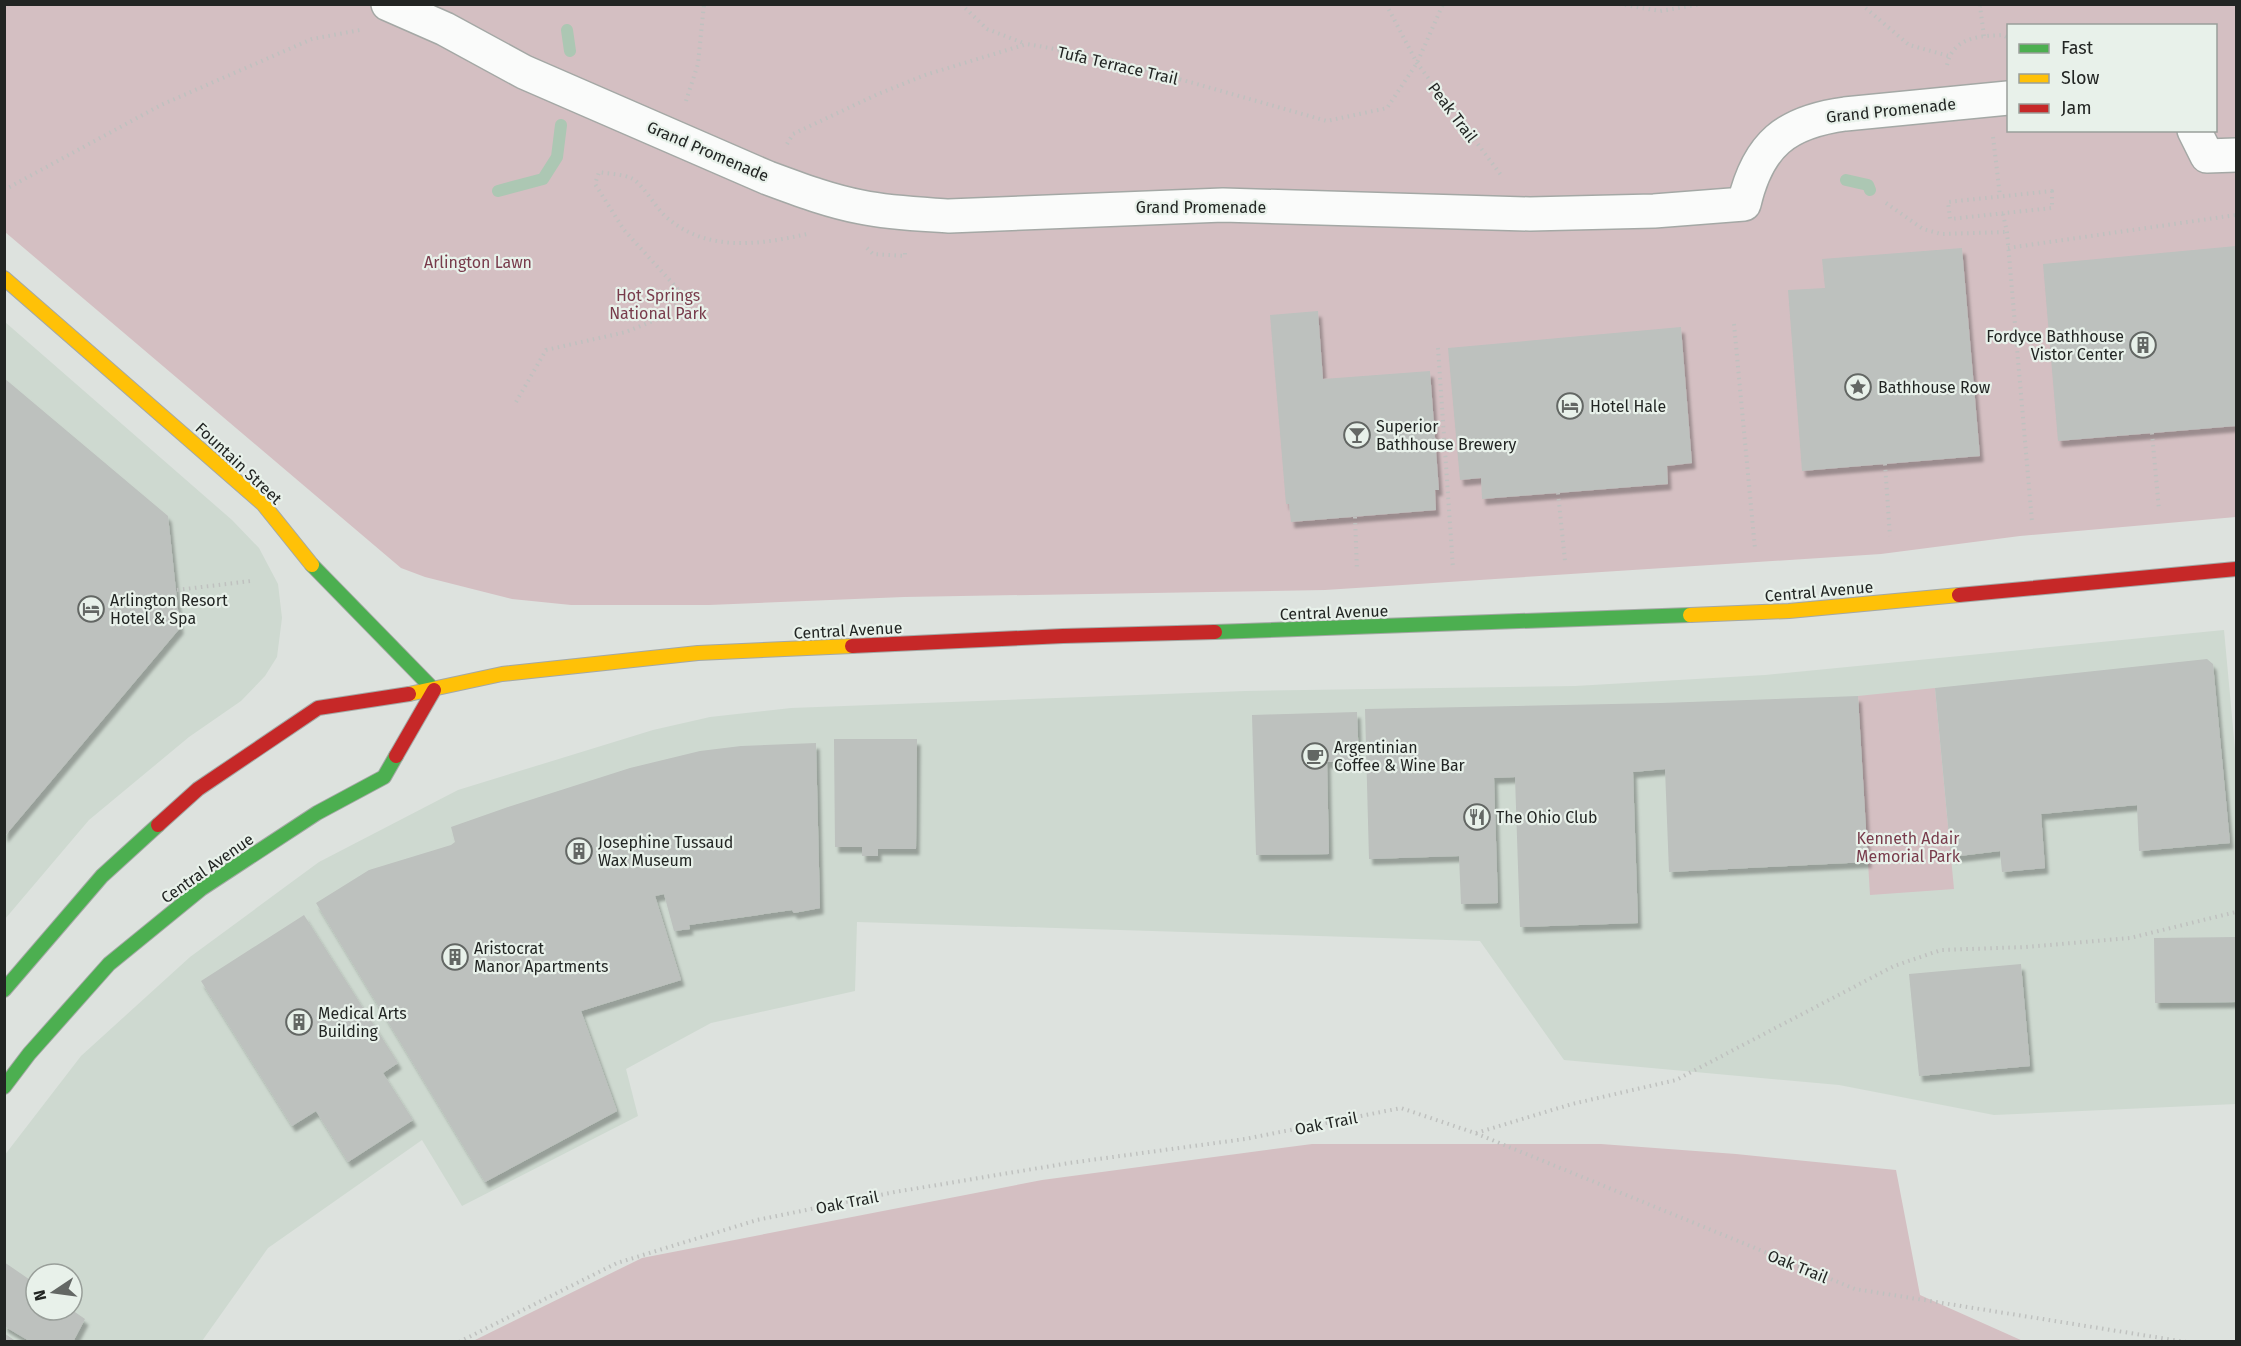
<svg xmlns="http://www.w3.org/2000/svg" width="2241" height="1346" viewBox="0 0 2241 1346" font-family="'Fira Sans',sans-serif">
	<defs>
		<filter id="shadow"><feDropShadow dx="3.5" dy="6" stdDeviation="1.5" flood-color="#0004"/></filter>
	</defs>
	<rect width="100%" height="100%" fill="#dde2de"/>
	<!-- built -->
	<path fill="#ced9d0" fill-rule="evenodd" d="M5 322 232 520 259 548 278 584 282 618 277 657 265 676 241 701 189 737 89 820 5 919Z
		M2224 630 2236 760V1104L1994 1115 1839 1085 1564 1060 1480 941 857 922 855 991 711 1023 626 1069 638 1116 462 1206 422 1140 268 1248 202 1341H5L4 1156 81 1056 190 957 319 862 458 790 653 730 710 717 791 708 1245 691 1575 686 1765 675ZM36 1274H72V1310H36Z"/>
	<!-- green -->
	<path fill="#d4bfc2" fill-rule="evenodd" d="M4 5H2236V517L2020 536 1881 554 1325 590 904 597 709 605H571L512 599 425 577 401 568 5 232ZM2008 26H2216V130H2008Z
		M1935 688 1954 889 1870 895 1858 696Z
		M1312 1144H1601L1736 1154 1896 1170 1920 1295 2023 1341H473L642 1258 1042 1180Z"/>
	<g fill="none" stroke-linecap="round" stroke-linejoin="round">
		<!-- stream -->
		<path stroke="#acc7b3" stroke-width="12" d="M567 30 570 51
			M1846 180 1868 185 1870 190
			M498 191 543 179 557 157 561 125"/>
	</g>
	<!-- building -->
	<path fill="#bdc1be" filter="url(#shadow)" d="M2236 246V426L2058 441 2043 264Z
		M1962 248 1980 456 1802 471 1788 290 1825 288 1822 259Z
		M1318 311 1323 379 1430 371 1439 490H1435L1436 510 1291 522 1289 504H1286L1270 315Z
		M1681 327 1692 463 1667 466 1668 484 1482 499 1481 478 1460 480 1448 348Z
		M4 378 168 516 180 628 4 837Z
		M2207 659 2213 664 2230 843 2139 851 2137 805 2041 814 2045 868 2002 872 2000 851 1951 857 1935 688Z
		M1858 696 1868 862 1669 872 1665 769 1633 772 1638 923 1520 927 1515 777 1494 778 1498 903 1461 904 1459 856 1369 859 1365 709 1661 703Z
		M1357 712 1359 762H1327L1329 854 1256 855 1252 715Z
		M834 739H917L916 849H878V856H862V847H835Z
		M816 743 820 908 794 913 792 910 689 925 690 929 674 931 664 894 655 896 681 980 581 1011 617 1111 485 1182 316 903 369 870 451 845 455 842 451 827 508 807 630 768 700 751 741 746Z
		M304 915 398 1063 383 1073 413 1120 348 1162 316 1111 292 1126 201 981Z
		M2236 937V1002L2155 1003 2154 938Z
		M2021 964 2030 1066 1919 1076 1909 974Z
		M4 1262 36 1284V1310H72L85 1319 73 1342H31L4 1326Z
		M4 1333 17 1342H4Z"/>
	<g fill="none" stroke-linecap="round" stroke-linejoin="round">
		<!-- street casing -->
		<g stroke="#a4a8a5" stroke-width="36">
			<path id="street" d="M388 4 445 29 524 72 768 178C798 189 829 201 861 207 890 213 919 214 949 216L1223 205 1530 214 1654 211 1744 204C1758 144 1786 122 1845 114L2008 98
				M2194 130 2207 156 2236 155"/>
		</g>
		<!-- fast casing -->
		<g stroke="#a4a8a5" stroke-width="16">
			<path id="fast" d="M312 565 434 690
				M1215 632 1690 615
				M4 990 102 876 158 825
				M4 1087 29 1054 109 964 201 889 317 813 384 777 396 756"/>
		</g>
		<!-- slow casing -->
		<g stroke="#a4a8a5" stroke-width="16">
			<path id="slow" d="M4 278 263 504 312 565
				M1690 615 1789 611 1959 595
				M409 694 502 674 698 653 852 646"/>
		</g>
		<!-- jam casing -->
		<g stroke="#a4a8a5" stroke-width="16">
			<path id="jam" d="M1959 595 2236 569
				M852 646 1063 636 1215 632
				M396 756 434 690
				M158 825 198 789 318 708 409 694"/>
		</g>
		<!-- path -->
		<path stroke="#bfc1bf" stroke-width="4" stroke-dasharray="1.5 4.5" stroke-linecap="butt" d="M961 4 987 29 1026 44
			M1386 4 1417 63 1501 175
			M1619 4 1660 11 1702 4
			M1861 4 1909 45 1949 56
			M1984 36 1980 6 1985 4
			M1947 65C1953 37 1979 36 2003 35L2008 38
			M686 101 698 64 704 4
			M1993 137 2000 196
			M787 144 793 134 878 94 925 75 1027 44 1105 58 1327 121 1387 108 1417 63 1443 4
			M4 190 161 105 312 39 360 30
			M2052 191V208L1950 219 1948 202Z
			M1886 203 1923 229 1941 234 2007 232
			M2003 214 2007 232 2032 522
			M867 248 873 254 905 256V250
			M2008 248 2236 215
			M1734 324 1755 549
			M1438 348 1453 568
			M516 402 546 350 626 332 660 318 685 297 624 230 595 184 599 172C609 174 622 174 631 178 641 182 655 206 664 215 705 253 758 245 807 234
			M2152 433 2159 510
			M1885 464 1890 536
			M1558 493 1565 561
			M1355 517 1357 571
			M177 590 251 581
			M1476 1133 1572 1104 1676 1080 1894 966 1941 950 2026 947 2130 938 2236 912
			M459 1342 617 1263 757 1220 895 1192 1069 1163 1245 1139 1401 1108 1475 1133 1855 1289 2186 1342"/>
		<!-- street -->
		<use href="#street" stroke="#fafbfa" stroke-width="33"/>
		<!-- fast -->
		<use href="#fast" stroke="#4caf50" stroke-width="14"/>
		<!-- slow -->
		<use href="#slow" stroke="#ffc107" stroke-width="14"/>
		<!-- jam -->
		<use href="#jam" stroke="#c62828" stroke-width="14"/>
	</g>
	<!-- icons -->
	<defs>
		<g id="building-ring" transform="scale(1.35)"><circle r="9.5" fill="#e8f1ea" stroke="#636764" stroke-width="1.5"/><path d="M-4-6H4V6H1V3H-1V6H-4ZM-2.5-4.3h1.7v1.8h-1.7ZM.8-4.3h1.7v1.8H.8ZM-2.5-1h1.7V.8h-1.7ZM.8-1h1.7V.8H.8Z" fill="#636764"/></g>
		<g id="sight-ring" transform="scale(1.35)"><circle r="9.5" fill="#e8f1ea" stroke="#636764" stroke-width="1.5"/><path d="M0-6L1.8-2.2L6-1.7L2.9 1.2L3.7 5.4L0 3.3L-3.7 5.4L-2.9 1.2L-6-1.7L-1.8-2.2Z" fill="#636764"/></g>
		<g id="hotel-ring" transform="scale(1.35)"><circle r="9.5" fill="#e8f1ea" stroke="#636764" stroke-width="1.5"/><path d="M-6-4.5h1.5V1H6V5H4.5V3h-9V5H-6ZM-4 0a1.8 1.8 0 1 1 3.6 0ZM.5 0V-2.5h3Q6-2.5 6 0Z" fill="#636764"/></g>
		<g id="bar-ring" transform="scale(1.35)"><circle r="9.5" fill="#e8f1ea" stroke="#636764" stroke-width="1.5"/><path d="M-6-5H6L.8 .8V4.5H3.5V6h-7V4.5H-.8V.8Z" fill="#636764"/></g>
		<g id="cafe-ring" transform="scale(1.35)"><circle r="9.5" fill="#e8f1ea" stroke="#636764" stroke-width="1.5"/><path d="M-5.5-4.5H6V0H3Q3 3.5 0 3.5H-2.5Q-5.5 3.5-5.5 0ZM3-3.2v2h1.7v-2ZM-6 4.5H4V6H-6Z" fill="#636764"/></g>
		<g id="restaurant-ring" transform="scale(1.35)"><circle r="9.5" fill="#e8f1ea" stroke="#636764" stroke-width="1.5"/><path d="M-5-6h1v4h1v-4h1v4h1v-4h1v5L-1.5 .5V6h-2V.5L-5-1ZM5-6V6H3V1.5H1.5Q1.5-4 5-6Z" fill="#636764"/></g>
	</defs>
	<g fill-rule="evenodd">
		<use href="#building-ring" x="2143" y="345"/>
		<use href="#sight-ring" x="1858" y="387"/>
		<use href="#hotel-ring" x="1570" y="406"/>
		<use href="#bar-ring" x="1357" y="435"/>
		<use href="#hotel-ring" x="91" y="609"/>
		<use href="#cafe-ring" x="1315" y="756"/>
		<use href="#restaurant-ring" x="1477" y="817"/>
		<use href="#building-ring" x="579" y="851"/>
		<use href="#building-ring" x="455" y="957"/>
		<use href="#building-ring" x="299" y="1022"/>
	</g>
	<g text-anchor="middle" stroke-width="4.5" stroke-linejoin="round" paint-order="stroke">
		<!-- street labels -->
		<g font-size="16" fill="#222523" stroke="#e8f1ea">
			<text transform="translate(1118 65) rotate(13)" y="6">Tufa Terrace Trail</text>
			<text transform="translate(1891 110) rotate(-6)" y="6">Grand Promenade</text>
			<text transform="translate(1453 112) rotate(53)" y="6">Peak Trail</text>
			<text transform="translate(708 151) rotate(23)" y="6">Grand Promenade</text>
			<text x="1201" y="213">Grand Promenade</text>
			<text transform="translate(239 463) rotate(43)" y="6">Fountain Street</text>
			<text transform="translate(1819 591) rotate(-5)" y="6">Central Avenue</text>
			<text transform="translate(1334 612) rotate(-2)" y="6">Central Avenue</text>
			<text transform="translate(848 630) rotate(-3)" y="6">Central Avenue</text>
			<text transform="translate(207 868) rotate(-35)" y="6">Central Avenue</text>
			<text transform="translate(1326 1123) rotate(-11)" y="6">Oak Trail</text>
			<text transform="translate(847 1202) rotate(-11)" y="6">Oak Trail</text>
			<text transform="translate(1798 1266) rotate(22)" y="6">Oak Trail</text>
		</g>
		<!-- park labels -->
		<g font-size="16" fill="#783b4b" stroke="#e8f1ea">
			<text x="478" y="268">Arlington Lawn</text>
			<text x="658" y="301">Hot Springs<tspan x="658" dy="18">National Park</tspan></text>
			<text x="1908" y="844">Kenneth Adair<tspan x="1908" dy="18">Memorial Park</tspan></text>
		</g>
		<!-- poi labels -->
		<g font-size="16" fill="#222523" stroke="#e8f1ea" text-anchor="start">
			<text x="2124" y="342" text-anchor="end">Fordyce Bathhouse<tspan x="2124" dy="18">Vistor Center</tspan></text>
			<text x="1878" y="393">Bathhouse Row</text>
			<text x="1590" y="412">Hotel Hale</text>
			<text x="1376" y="432">Superior<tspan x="1376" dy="18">Bathhouse Brewery</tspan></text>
			<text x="110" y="606">Arlington Resort<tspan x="110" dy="18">Hotel &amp; Spa</tspan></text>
			<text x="1334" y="753">Argentinian<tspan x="1334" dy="18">Coffee &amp; Wine Bar</tspan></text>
			<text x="1496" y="823">The Ohio Club</text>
			<text x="598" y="848">Josephine Tussaud<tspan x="598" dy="18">Wax Museum</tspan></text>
			<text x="474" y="954">Aristocrat<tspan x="474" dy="18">Manor Apartments</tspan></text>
			<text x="318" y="1019">Medical Arts<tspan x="318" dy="18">Building</tspan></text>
		</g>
	</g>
	<!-- border -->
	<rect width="2241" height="1346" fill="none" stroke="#222523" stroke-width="12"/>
	<!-- legend -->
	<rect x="2007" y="24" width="210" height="108" fill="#e8f1ea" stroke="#999f9a" stroke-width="1.5"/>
	<rect x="2019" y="44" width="30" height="9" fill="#4caf50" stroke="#999f9a" stroke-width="1.5"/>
	<text x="2061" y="54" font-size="18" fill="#222523">Fast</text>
	<rect x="2019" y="74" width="30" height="9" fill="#ffc107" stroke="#999f9a" stroke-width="1.5"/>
	<text x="2061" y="84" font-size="18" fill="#222523">Slow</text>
	<rect x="2019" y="104" width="30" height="9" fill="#c62828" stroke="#999f9a" stroke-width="1.5"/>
	<text x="2061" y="114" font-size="18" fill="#222523">Jam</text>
	<!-- north arrow -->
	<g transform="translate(54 1292) rotate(257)"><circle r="28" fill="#e8f1ea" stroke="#999f9a" stroke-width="1.5"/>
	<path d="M0-4.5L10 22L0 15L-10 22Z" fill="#636764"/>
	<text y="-9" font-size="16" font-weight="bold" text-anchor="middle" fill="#222523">N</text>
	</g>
</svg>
